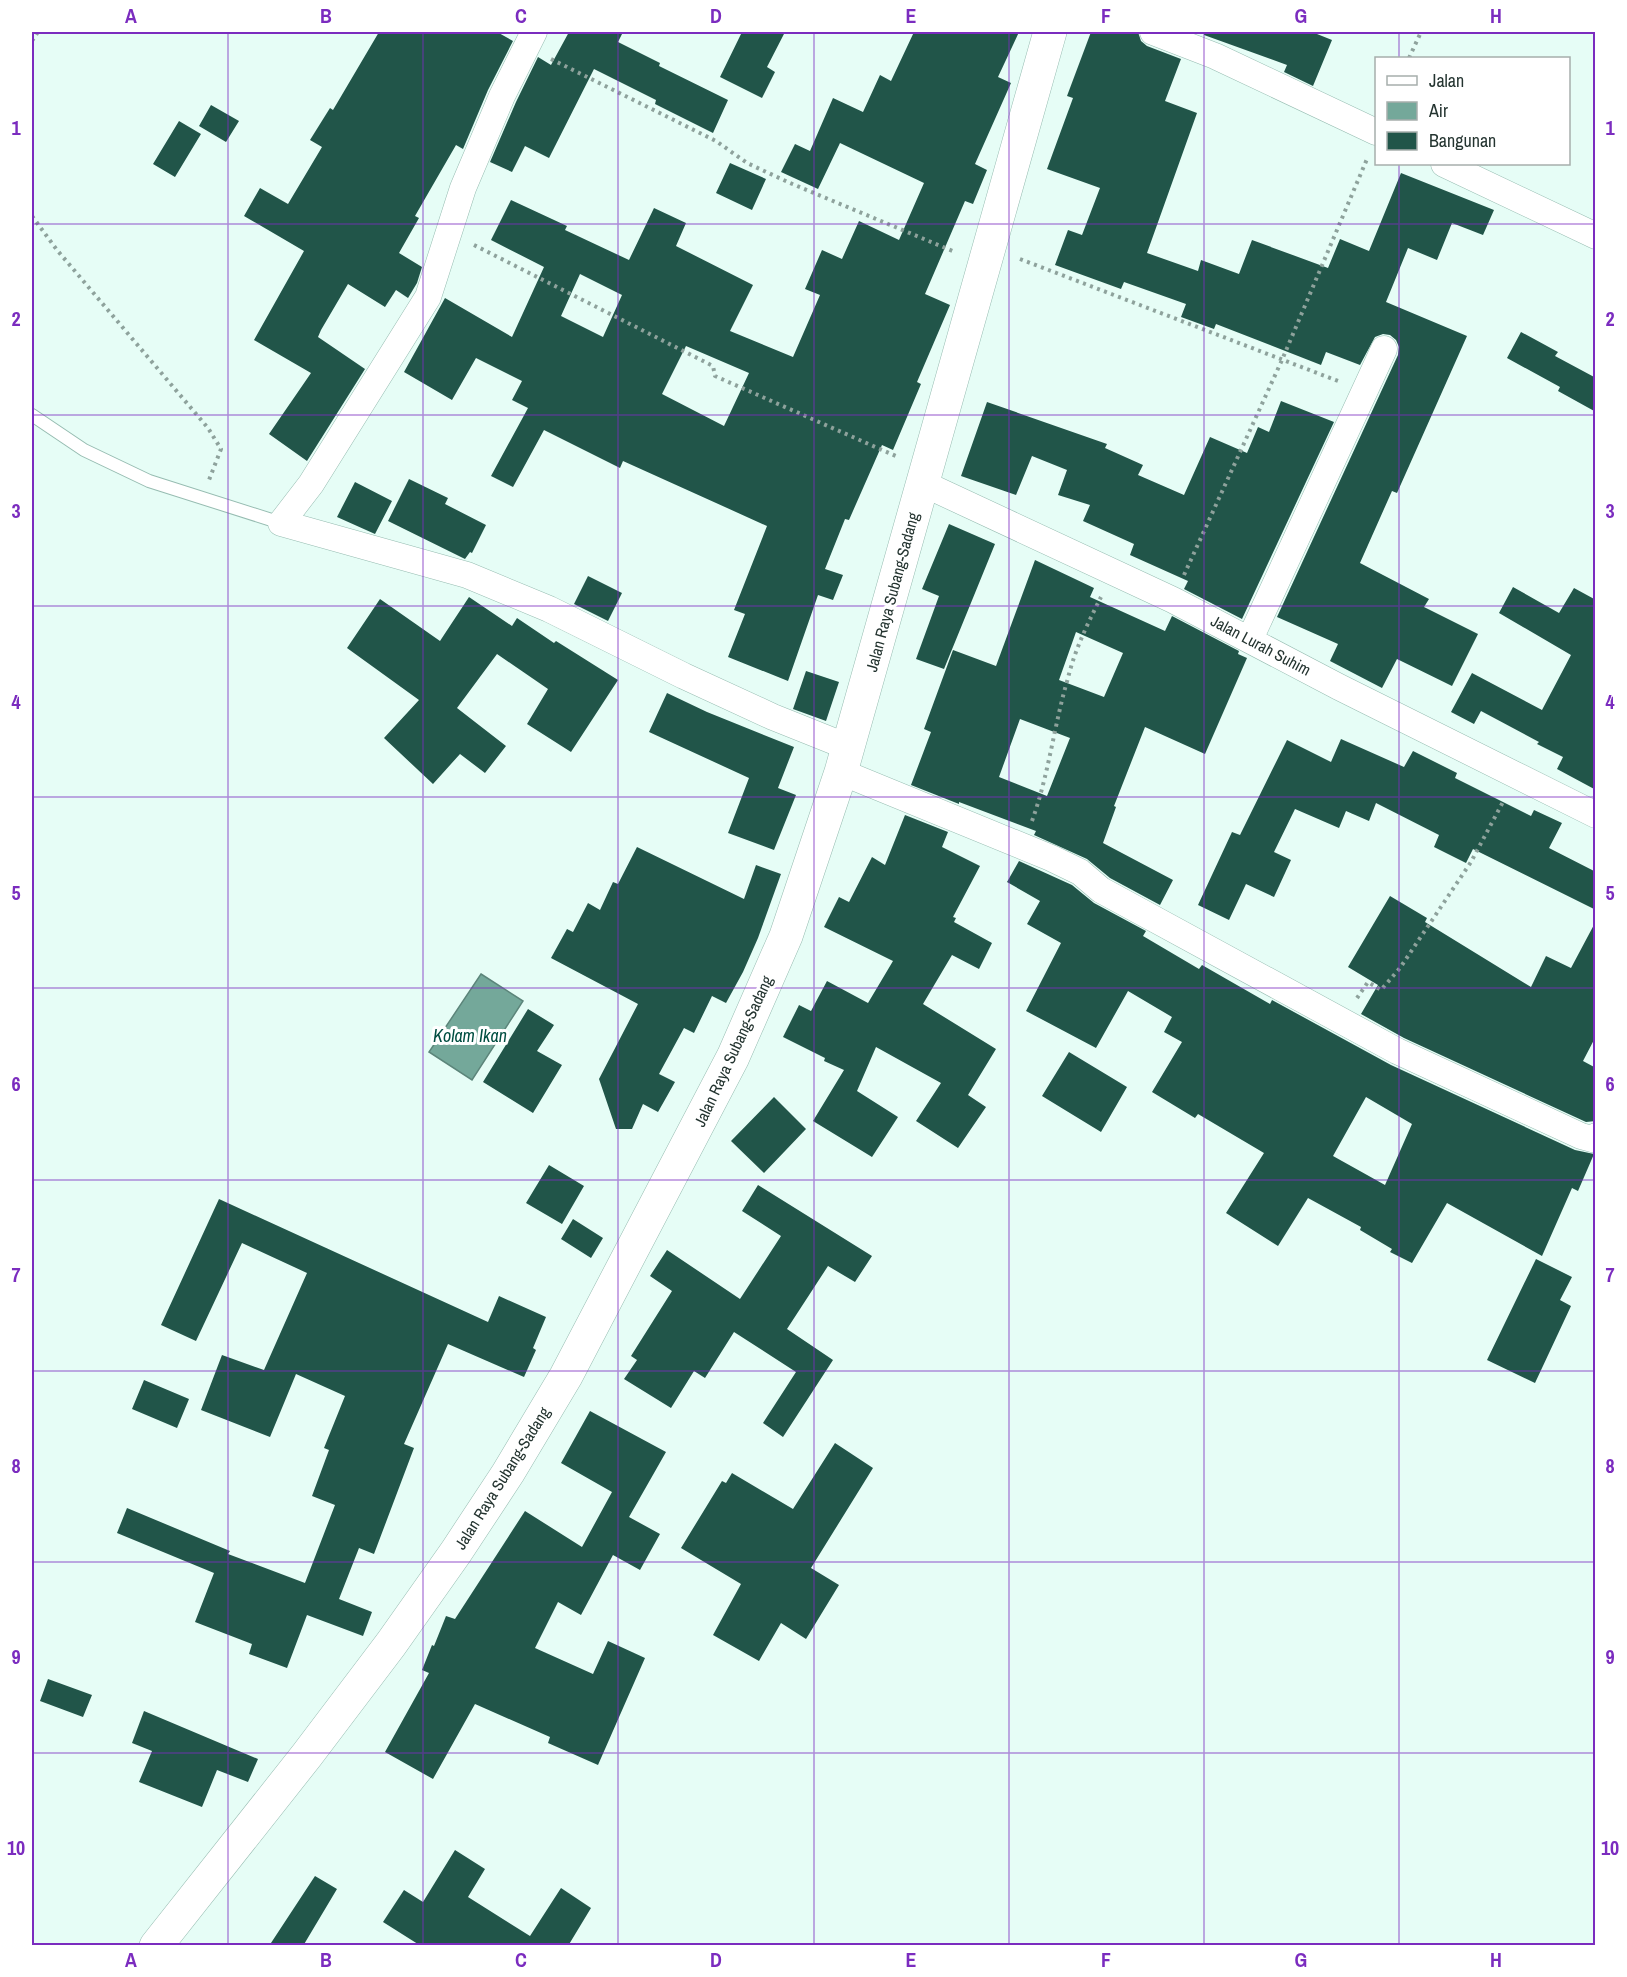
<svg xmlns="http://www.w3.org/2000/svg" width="1627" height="1977" viewBox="0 0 1627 1977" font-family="'Archivo Narrow',sans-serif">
	<rect width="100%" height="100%" fill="#e6fdf6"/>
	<!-- water -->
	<path fill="#74a89a" stroke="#5c857a" stroke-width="1.5" d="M481 974 523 1001 472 1080 429 1052Z"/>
	<!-- building -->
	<path fill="#215549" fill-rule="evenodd" d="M379 32H497L513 41 488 90 463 149 456 145 415 216 419 218 399 253 422 267 417 283 408 298 396 290 385 307 348 284 321 330 318 337 365 369 307 461 269 434 311 373 254 340 304 251 244 216 260 188 288 204 322 147 310 140 330 108 333 110Z
		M569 32H623L618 42 660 63 659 66 728 100 713 133 655 104 656 100 594 69 549 158 525 146 512 172 490 162 516 102 538 57 551 65Z
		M742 32H785L767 67 775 72 762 98 720 77Z
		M914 32H1019L998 77 1011 83 975 164 987 170 973 204 965 201 925 294 950 305 917 382 921 384 893 450 882 445 849 520 845 519 825 569 843 575 833 600 818 595 788 681 728 657 745 614 734 610 767 526 623 461 620 468 544 430 513 487 491 476 528 408 512 400 522 381 476 358 452 400 404 372 445 298 512 337 544 267 491 240 511 200 567 226 565 230 629 260 654 208 686 223 676 246 753 285 730 331 793 357 820 295 805 289 822 250 842 259 859 221 899 240 924 183 840 143 818 189 781 172 795 144 810 151 833 98 863 112 880 75 891 81ZM580 274 622 295 603 337 561 316ZM686 346 749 373 724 426 662 394Z
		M1091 32H1138L1141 41 1147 46 1181 59 1165 101 1197 113 1147 253 1198 271 1201 260 1239 274 1252 240 1328 268 1340 239 1369 251 1401 173 1494 210 1483 235 1452 223 1437 260 1408 248 1386 302 1467 336 1397 493 1392 491 1360 563 1429 599 1424 607 1478 634 1452 686 1397 659 1382 688 1330 661 1338 644 1277 617 1398 355 1399 347 1396 340 1390 335 1383 334 1375 337 1360 365 1326 352 1321 365 1216 324 1214 329 1181 317 1186 304 1124 282 1121 289 1055 265 1068 230 1082 235 1100 188 1047 169 1073 98 1067 96Z
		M1204 32H1312L1332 40 1313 86 1284 72 1287 65 1204 35Z
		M211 105 239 121 226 142 199 126Z
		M179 121 201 134 175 177 153 164Z
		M730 163 766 179 752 210 716 193Z
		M1521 332 1558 352 1555 356 1596 378V412L1558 391 1560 387 1507 358Z
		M1281 401 1334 422 1242 619 1184 589 1188 581 1130 555 1134 544 1083 521 1090 505 1058 495 1067 470 1032 456 1016 495 961 476 987 402 1107 444 1105 448 1143 465 1138 475 1184 495 1210 437 1247 453 1258 427 1269 432Z
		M409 479 448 498 445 504 486 525 472 553 470 552 465 559 388 521Z
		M355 482 392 501 375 534 337 517Z
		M949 524 995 544 944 669 916 659 939 596 922 589Z
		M1035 560 1094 588 1090 597 1165 631 1172 616 1239 651 1238 654 1247 658 1205 754 1145 727 1114 806 1116 807 1103 843 1173 880 1160 905 1110 878 1087 859 1034 835 1036 831 959 802V804L911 785 931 732 924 729 953 650 996 666ZM1076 632 1123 653 1104 697 1059 680ZM1020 719 1070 738 1047 796 999 777Z
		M588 576 622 593 608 621 574 604Z
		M1513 587 1559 613 1574 588 1596 600V790L1557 769 1563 757 1537 744 1539 742 1481 711 1474 724 1451 712 1472 673 1542 710 1571 655 1499 613Z
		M469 597 512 626 517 618 554 643 556 641 618 680 571 752 527 724 548 689 497 654 457 708 506 746 485 773 460 754 433 784 384 738 419 700 347 648 380 599 440 641Z
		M806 671 839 682 826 721 793 709Z
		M667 693 707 712 794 747 778 788 796 795 774 850 728 833 749 778 649 732Z
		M1341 739 1404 767 1413 751 1457 773 1455 778 1531 816 1534 810 1562 823 1549 848 1596 872V910L1473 849 1466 863 1434 847 1439 835 1376 803 1369 821 1346 811 1339 828 1295 809 1274 852 1291 860 1274 897 1246 884 1229 920 1198 905 1232 832 1240 835 1287 740 1331 762Z
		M905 815 948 832 942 847 980 866 953 917 956 918 954 922 992 943 979 969 952 955 923 1004 996 1049 968 1095 986 1107 958 1148 916 1121 941 1083 876 1047 857 1091 898 1117 872 1157 813 1121 844 1070 824 1061 825 1058 783 1037 799 1005 811 1011 827 981 868 1003 893 961 824 927 839 897 849 902 872 857 885 865Z
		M637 847 744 899 756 865 781 874 758 938 743 972 726 1003 712 996 694 1033 684 1028 659 1074 675 1082 658 1112 643 1104 632 1129H616L599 1079 638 1004 551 958 567 929 573 932 588 903 600 910 613 882 618 884Z
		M1019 861 1072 885 1094 903 1146 931 1143 936 1199 969 1202 965 1270 1004 1272 1000 1391 1065 1575 1150 1594 1154 1578 1191 1572 1188 1542 1256 1447 1203 1412 1263 1390 1252 1392 1249 1360 1230 1361 1227 1308 1198 1278 1246 1226 1213 1264 1153 1198 1114 1195 1118 1152 1092 1182 1042 1164 1032 1172 1017 1128 991 1096 1048 1026 1011 1061 943 1027 924 1040 901 1007 882ZM1366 1097 1412 1124 1385 1185 1333 1156Z
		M1390 896 1427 918 1425 922 1531 987 1546 956 1571 968 1596 921V1036L1583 1061 1596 1068V1121L1586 1122 1404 1038 1361 1014 1378 985 1348 967Z
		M528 1009 554 1025 537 1051 562 1065 533 1113 483 1082Z
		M1069 1052 1127 1087 1101 1132 1042 1096Z
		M774 1097 806 1129 764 1173 731 1141Z
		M549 1165 584 1186 562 1224 526 1203Z
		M758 1185 872 1256 855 1282 828 1266 787 1329 833 1360 783 1437 763 1423 796 1372 734 1332 705 1378 694 1371 671 1408 624 1379 637 1360 631 1356 672 1291 650 1276 667 1250 740 1299 781 1236 742 1211Z
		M219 1199 488 1322 499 1296 546 1317 533 1348 536 1350 524 1377 448 1344 404 1444 414 1448 374 1554 359 1548 339 1599 372 1612 363 1636 307 1615 287 1668 249 1654 252 1644 195 1622 214 1573 117 1533 127 1508 230 1551 228 1554 305 1583 335 1505 312 1496 329 1450 324 1448 345 1396 296 1374 270 1437 201 1410 222 1355 264 1370 307 1273 242 1243 196 1341 161 1325Z
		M573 1219 603 1238 591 1258 561 1239Z
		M1536 1259 1572 1277 1560 1300 1571 1306 1535 1383 1487 1360Z
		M144 1380 189 1399 177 1428 132 1409Z
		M590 1411 666 1452 629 1517 660 1534 640 1570 613 1555 581 1615 558 1602 535 1648 593 1674 608 1641 645 1658 598 1765 548 1743 550 1737 475 1704 433 1779 385 1752 429 1673 422 1670 432 1645 434 1646 446 1616 455 1619 525 1511 582 1547 612 1492 561 1463Z
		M835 1443 873 1468 811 1568 839 1585 806 1639 781 1623 759 1661 713 1635 741 1584 681 1548 722 1481 726 1483 732 1473 793 1509Z
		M48 1679 92 1695 83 1717 40 1701Z
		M144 1711 258 1759 248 1782 217 1770 202 1807 139 1782 152 1751 132 1743Z
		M455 1850 485 1869 468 1897 530 1936 561 1888 591 1908 568 1946H421L383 1922 404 1890 423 1902Z
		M315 1876 337 1889 303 1946H269Z"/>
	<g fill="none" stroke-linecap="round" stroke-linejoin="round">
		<!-- lane casing -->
		<g stroke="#96bcb1" stroke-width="14">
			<path id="lane" d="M32 415 84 450 149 481 281 523"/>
		</g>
		<!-- street casing -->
		<g stroke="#96bcb1" stroke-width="27">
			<path id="street" d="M534 32 502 96 463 188 428 297 311 484 281 523 467 575 549 609 684 676 773 717 848 747
				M1153 32 1215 56 1376 132
				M1444 164 1596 236
				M922 483 1173 600 1339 687 1596 815
				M1250 639 1384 349
				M841 772 1051 858 1080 872 1101 890 1397 1051 1581 1136 1592 1139 1596 1136"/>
		</g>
		<!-- primary casing -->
		<g stroke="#96bcb1" stroke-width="34">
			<path id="primary" d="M156 1946 307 1755 391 1644 456 1552 508 1473 566 1376 733 1057 786 936 841 772 1050 32"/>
		</g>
		<!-- path -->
		<path stroke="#8ea29c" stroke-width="4" stroke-dasharray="3 4.5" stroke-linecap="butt" d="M32 41 38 32
			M1409 58 1421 32
			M551 59 716 141 747 163 790 183 955 252
			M32 216 57 250 208 428 221 449 209 480
			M474 245 713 366 715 376 898 457
			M1020 259 1338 381
			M1184 575 1282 360 1367 159
			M1032 821C1049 774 1054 725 1068 678 1075 649 1088 623 1101 597
			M1357 998 1368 982 1381 990 1400 968 1471 862 1504 800"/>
		<!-- lane -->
		<use href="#lane" stroke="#fff" stroke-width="12"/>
		<!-- street -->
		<use href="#street" stroke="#fff" stroke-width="26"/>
		<!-- primary -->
		<use href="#primary" stroke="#fff" stroke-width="33"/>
	</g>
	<!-- grid -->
	<path fill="none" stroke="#7b2cbf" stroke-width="1.5" stroke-opacity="0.55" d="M228 32V1946M423 32V1946M618 32V1946M814 32V1946M1009 32V1946M1204 32V1946M1399 32V58M1399 164V1946M32 224H1596M32 415H1596M32 606H1596M32 797H1596M32 988H1596M32 1180H1596M32 1371H1596M32 1562H1596M32 1753H1596"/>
	<g text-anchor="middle" stroke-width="6" stroke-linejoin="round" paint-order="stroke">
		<!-- street labels -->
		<g font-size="16" fill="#243430" stroke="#fff">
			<text transform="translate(892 592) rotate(-75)" y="6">Jalan Raya Subang-Sadang</text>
			<text transform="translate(1261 645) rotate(28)" y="6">Jalan Lurah Suhim</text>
			<text transform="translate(733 1051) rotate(-65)" y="6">Jalan Raya Subang-Sadang</text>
			<text transform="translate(502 1478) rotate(-58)" y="6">Jalan Raya Subang-Sadang</text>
		</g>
		<!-- water labels -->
		<g font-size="18" font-style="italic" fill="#004e41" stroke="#fff">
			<text x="470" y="1042">Kolam Ikan</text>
		</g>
	</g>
	<!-- border -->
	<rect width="1627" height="1977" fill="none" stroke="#ffffff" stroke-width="66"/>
	<!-- legend -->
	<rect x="1375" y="57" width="195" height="108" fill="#ffffff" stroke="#a7aeac" stroke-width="1.5"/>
	<rect x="1387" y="76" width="30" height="9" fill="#ffffff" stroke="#a7aeac" stroke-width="1.5"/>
	<text x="1429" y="87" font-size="18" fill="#243430">Jalan</text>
	<rect x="1387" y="102" width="30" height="18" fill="#74a89a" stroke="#a7aeac" stroke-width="1.5"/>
	<text x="1429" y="117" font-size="18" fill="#243430">Air</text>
	<rect x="1387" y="132" width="30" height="18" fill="#215549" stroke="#a7aeac" stroke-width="1.5"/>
	<text x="1429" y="147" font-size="18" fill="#243430">Bangunan</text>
	<rect x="33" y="33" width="1561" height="1911" fill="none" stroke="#7b2cbf" stroke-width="2"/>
	<g font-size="20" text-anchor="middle" font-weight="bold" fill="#7b2cbf">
		<text x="131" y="23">A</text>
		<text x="326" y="23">B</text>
		<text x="521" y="23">C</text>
		<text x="716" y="23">D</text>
		<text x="911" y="23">E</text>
		<text x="1106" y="23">F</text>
		<text x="1301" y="23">G</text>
		<text x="1496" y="23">H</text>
		<text x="16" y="135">1</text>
		<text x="1610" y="135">1</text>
		<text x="16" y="326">2</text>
		<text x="1610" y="326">2</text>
		<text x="16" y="518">3</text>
		<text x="1610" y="518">3</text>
		<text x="16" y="709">4</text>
		<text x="1610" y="709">4</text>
		<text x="16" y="900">5</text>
		<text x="1610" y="900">5</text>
		<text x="16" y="1091">6</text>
		<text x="1610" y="1091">6</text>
		<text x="16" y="1282">7</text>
		<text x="1610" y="1282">7</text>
		<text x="16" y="1473">8</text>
		<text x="1610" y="1473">8</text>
		<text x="16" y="1664">9</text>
		<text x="1610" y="1664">9</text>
		<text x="16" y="1855">10</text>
		<text x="1610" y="1855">10</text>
		<text x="131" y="1967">A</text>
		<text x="326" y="1967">B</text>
		<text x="521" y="1967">C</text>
		<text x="716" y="1967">D</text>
		<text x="911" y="1967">E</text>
		<text x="1106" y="1967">F</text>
		<text x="1301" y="1967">G</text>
		<text x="1496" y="1967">H</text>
	</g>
</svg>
